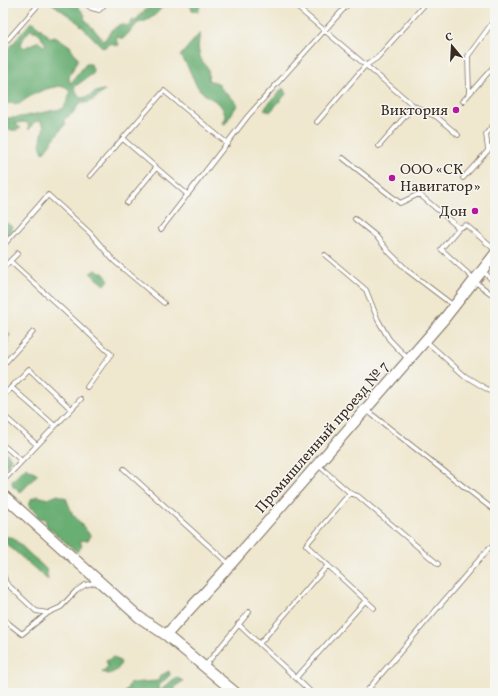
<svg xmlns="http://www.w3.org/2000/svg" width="498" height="696" viewBox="0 0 498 696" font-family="Vollkorn,serif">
	<rect width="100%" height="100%" fill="#f6f6f2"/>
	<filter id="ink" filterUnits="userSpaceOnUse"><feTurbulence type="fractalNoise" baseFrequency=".025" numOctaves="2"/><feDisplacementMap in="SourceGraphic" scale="8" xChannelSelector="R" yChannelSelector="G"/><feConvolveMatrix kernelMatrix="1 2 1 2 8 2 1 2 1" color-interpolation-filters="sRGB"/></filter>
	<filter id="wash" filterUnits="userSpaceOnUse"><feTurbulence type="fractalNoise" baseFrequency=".012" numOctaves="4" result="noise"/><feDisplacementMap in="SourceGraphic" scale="16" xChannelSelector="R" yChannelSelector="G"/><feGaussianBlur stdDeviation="0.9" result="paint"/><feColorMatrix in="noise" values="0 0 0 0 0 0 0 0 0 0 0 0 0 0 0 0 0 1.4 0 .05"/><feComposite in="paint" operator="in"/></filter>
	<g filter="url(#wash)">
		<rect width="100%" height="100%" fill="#efe7ce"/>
		<!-- forest -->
		<path fill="#69ae73" stroke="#526c48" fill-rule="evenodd" d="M51 3H75L85 15 84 18 104 41 110 32 120 24 128 26 132 20 138 19 139 15 155 3H164C160 13 148 22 138 23L123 39 118 37 116 40 119 45 115 46 112 43 103 48 75 20Z
			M201 3 198 12 192 10 190 4Z
			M32 21 51 38 55 36 70 46 78 59 69 77 70 84 86 64H91L94 73 74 87 80 98C93 97 94 90 105 90 98 97 90 104 80 103L73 113 63 120 66 123 43 153 40 145 44 126 40 121 34 122 29 130 28 123 22 122 15 124 21 128 17 130H3V117C15 121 48 110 63 109L68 100 70 92 64 86C45 87 34 93 19 104L8 103 3 106V55ZM30 30 38 32 46 45 43 46 39 41 24 48 20 43Z
			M200 33C199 40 197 48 200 56 203 67 211 63 208 80L218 83 221 88 238 104 225 124 223 123 226 117C221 99 212 102 201 91 192 82 191 67 180 56Z
			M283 88 286 94 270 112 264 109Z
			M7 223 12 227 9 234 3 235V224Z
			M96 270 103 273 109 280 105 285 90 273Z
			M3 323 6 327 4 332 5 334 8 332 10 336 7 337 8 342 5 345 3 344Z
			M3 452 7 453 11 459 6 467 3 468Z
			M26 467 38 474 22 491 19 492 17 488 13 487 12 481Z
			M58 495 66 498 72 513 91 536 88 540 80 541 82 546 77 552 47 527 45 519 37 518V512L29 506 31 499 38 496 48 499Z
			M3 533 7 537H12L46 569 48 580 3 541Z
			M113 657 121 662C119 670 115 672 108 674L102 672 108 666 106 661Z
			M169 671 170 675 158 687 160 691 176 677 183 681 176 686 173 693H125L130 683 158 681 160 676Z"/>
	</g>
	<g filter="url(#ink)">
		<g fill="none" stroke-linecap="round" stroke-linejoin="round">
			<!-- service casing -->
			<g stroke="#7a6c5c" stroke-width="5.5">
				<path id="service" d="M85 3 91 8 99 10 106 3
					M292 3 414 106 437 117 458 135
					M3 45 40 3
					M469 94 468 56 495 19
					M463 101 495 65
					M317 122 365 66 377 58 426 3
					M123 139 188 195
					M379 146 414 106
					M488 150 486 134 495 123
					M343 158 400 203 419 194 459 228 466 225 495 250
					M90 176 164 91 228 144
					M463 178 494 144 495 145
					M127 203 156 168
					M355 219 376 236 389 252 408 271 454 306
					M459 228 441 249 474 279
					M161 229 248 116 349 3
					M3 246 48 195 90 233 114 261 164 303
					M325 255 366 290 378 320 389 339 408 359
					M10 261 111 354 87 387
					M3 268 18 253
					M482 270 495 283
					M474 281 490 293
					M426 341 465 376 495 394
					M3 365 33 332
					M11 387 55 426
					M3 396 29 369 71 409
					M365 409 495 511
					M3 415 37 445
					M3 445 22 461
					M317 464 350 493 358 496 438 564
					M124 469 230 565
					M3 481 81 399
					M350 493 306 545 374 608
					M3 573 6 583 36 611 48 613 61 607 76 591 85 585 97 582
					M3 619 22 634 48 613
					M238 624 312 693
					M259 644 328 565
					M204 667 249 612
					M296 678 366 600
					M365 693 489 548"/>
			</g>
			<!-- tertiary casing -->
			<g stroke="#7a6c5c" stroke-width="12">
				<path id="tertiary" d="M3 495 139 617 166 635 236 693
					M166 635 230 565 444 319 495 254"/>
			</g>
			<!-- service -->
			<use href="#service" stroke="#fff" stroke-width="4"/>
			<!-- tertiary -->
			<use href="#tertiary" stroke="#fff" stroke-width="10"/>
		</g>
	</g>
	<!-- markers -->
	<g fill="#b5179e" stroke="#f6f6f2" stroke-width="1.5">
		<circle cx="456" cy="110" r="4"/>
		<circle cx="392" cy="178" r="4"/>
		<circle cx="475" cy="211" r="4"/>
	</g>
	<g text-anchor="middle" stroke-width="3" stroke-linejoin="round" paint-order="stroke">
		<!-- poi labels -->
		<g font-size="15" fill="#3b2a1e" stroke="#f6f6f2" text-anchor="end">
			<text x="448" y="115">Виктория</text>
			<text x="400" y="174" text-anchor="start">ООО «СК<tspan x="400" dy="17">Навигатор»</tspan></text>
			<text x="467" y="216">Дон</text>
		</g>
		<!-- street labels -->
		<g font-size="15" fill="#3b2a1e" stroke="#f6f6f2">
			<text transform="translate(322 437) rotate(-49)" y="5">Промышленный проезд № 7</text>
		</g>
	</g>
	<!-- margin -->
	<rect width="498" height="696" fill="none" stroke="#f6f6f2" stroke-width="16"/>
	<!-- north arrow -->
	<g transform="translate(452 46) rotate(342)" stroke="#f6f6f2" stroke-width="3" paint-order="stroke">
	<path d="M0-3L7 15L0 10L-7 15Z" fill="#3b2a1e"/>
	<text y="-6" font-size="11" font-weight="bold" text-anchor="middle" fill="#3b2a1e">С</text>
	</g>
</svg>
